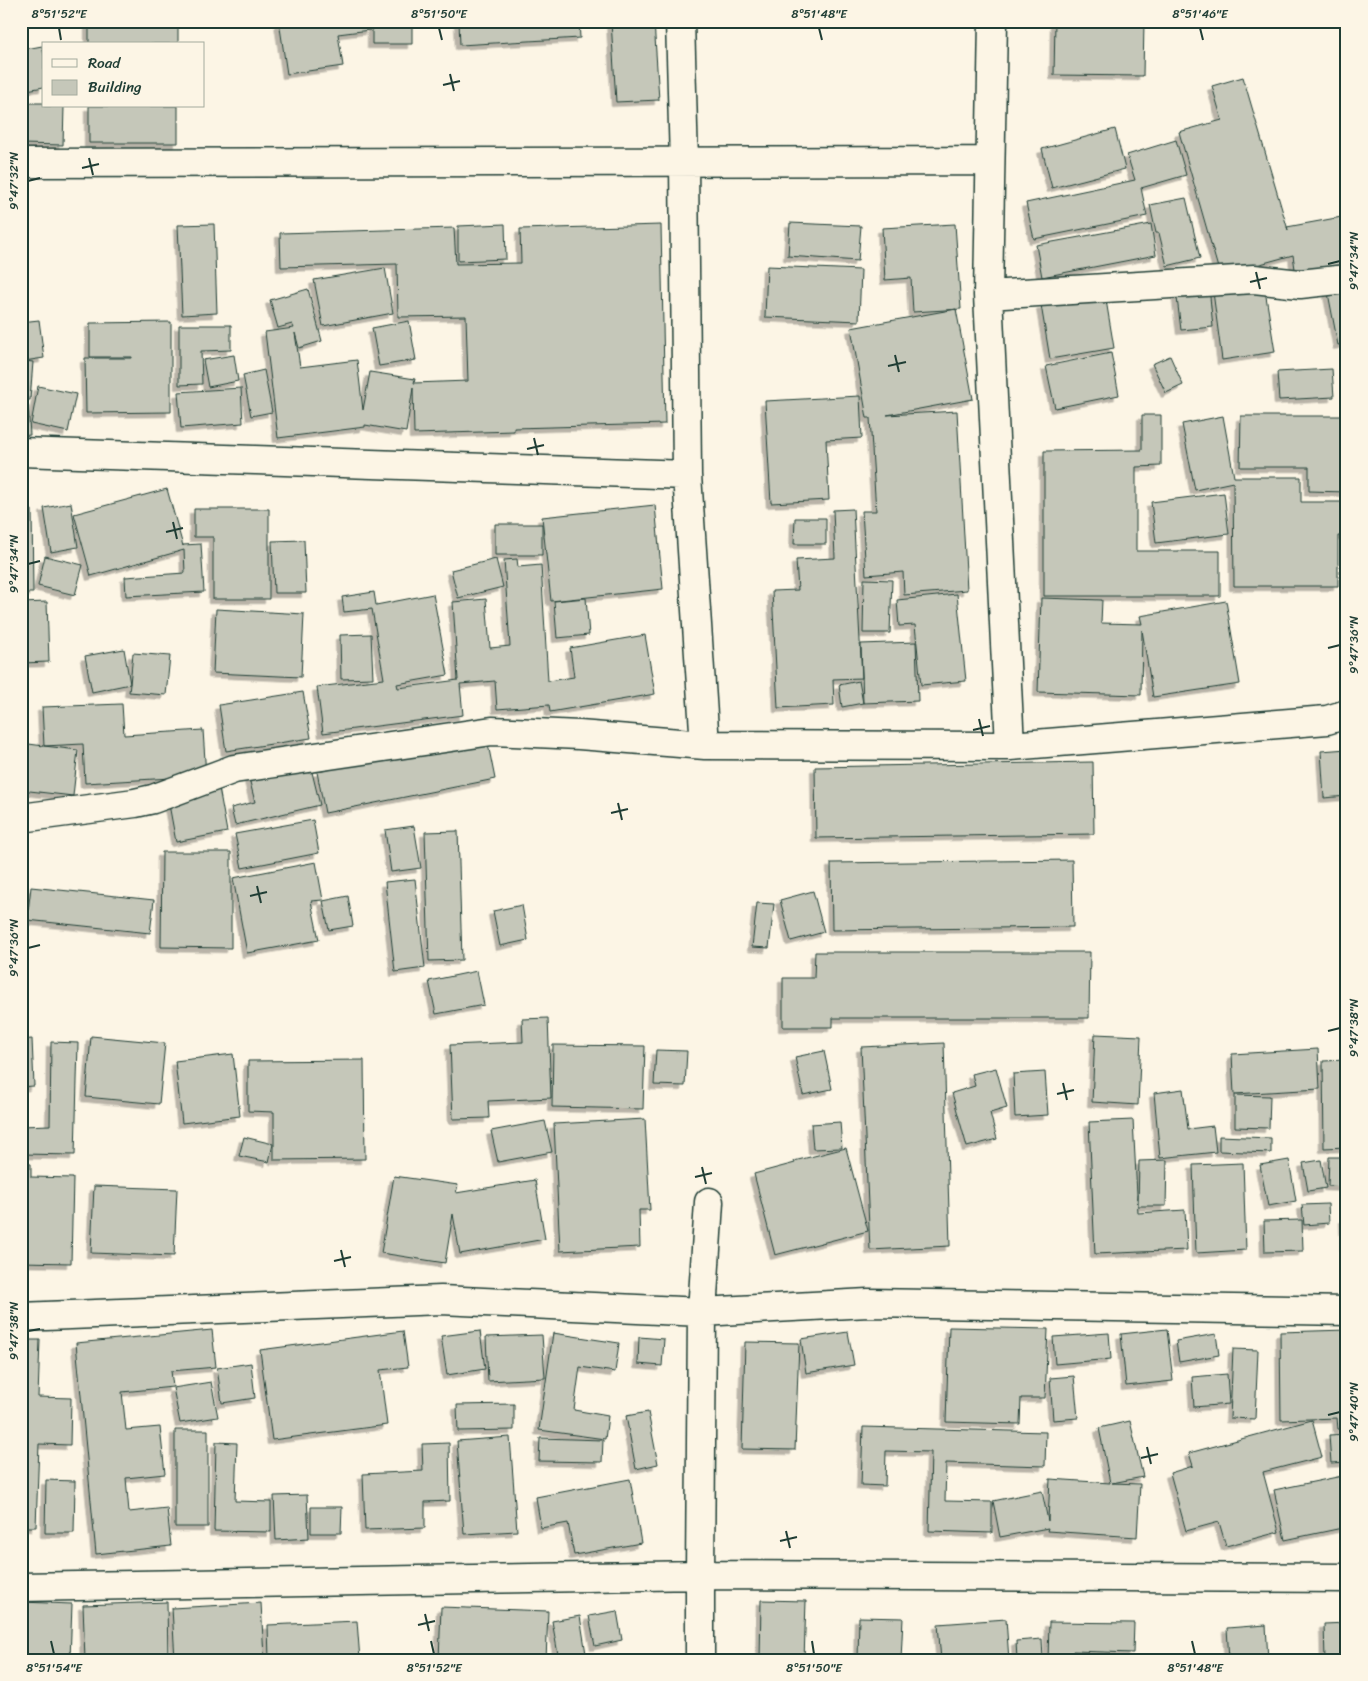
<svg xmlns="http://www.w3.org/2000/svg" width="1368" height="1681" viewBox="0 0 1368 1681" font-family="Sriracha,sans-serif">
	<defs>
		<filter id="shadow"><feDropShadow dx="-4.5" dy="4.5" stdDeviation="0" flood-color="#0004"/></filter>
	</defs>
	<rect width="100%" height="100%" fill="#fcf5e5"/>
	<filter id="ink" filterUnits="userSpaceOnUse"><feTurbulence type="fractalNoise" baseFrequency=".02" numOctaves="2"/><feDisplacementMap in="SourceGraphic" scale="10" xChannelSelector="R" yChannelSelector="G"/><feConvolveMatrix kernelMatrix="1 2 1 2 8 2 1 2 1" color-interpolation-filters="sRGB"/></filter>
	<g filter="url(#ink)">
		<!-- building -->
		<path fill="#c5c7b9" stroke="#1f3d34" filter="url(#shadow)" d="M89 21H178V44H89Z
			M279 21H369L370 30 338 34 343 66 287 74Z
			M372 21H412V44H372Z
			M459 21H579L580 38 460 45Z
			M611 21H654L659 100 616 102Z
			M1055 21H1144L1143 76 1054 75Z
			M42 46 44 56V87L21 91V50Z
			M1243 77 1288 230 1287 227 1347 216V267L1296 276 1293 255 1220 275 1179 132 1222 120 1212 86Z
			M21 103H44V106H64L63 145 21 144Z
			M89 106H178V143H89Z
			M1115 129 1125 169 1052 188 1042 149Z
			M1176 140 1186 175 1141 188 1147 216 1034 239 1026 203 1135 180 1127 155Z
			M1186 198 1200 258 1167 266 1159 233H1156L1150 205Z
			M790 223 861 226 858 261 788 256Z
			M214 224 217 313 182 315 178 225Z
			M505 224 506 259 458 261V226Z
			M955 224 961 309 913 312 911 278 885 280 882 228Z
			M1151 224 1156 255 1042 277 1036 245Z
			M661 225 665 424 514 428V431L414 434 413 388 406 432 365 425V427L278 438 265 332 294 328 292 324 278 328 270 300 308 289 322 341 299 348 295 333 300 367 357 360 363 410 370 372 415 379 414 383 468 381 466 316 398 317 397 264 281 267 280 233 454 228 456 264 521 263 520 229Z
			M767 266 861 270 859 321 765 317Z
			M385 268 393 313 323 326 314 280Z
			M1264 284 1275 352 1222 360 1213 292Z
			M1209 287 1213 327 1181 330 1176 290Z
			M1347 290V343L1338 345 1328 293Z
			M1105 294 1114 348 1050 359 1041 305Z
			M956 309 973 399 887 415 957 411 967 590 904 595 903 572 866 575 862 511H876L870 418H867L851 328Z
			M39 320 44 358 24 361 33 362 30 400H21V322Z
			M409 321 416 360 379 366 372 328Z
			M171 322V412L86 413 85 358H132V357H90V323Z
			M179 325H231V350L201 351 202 384 179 385Z
			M1111 353 1119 395 1055 408 1046 366Z
			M234 355 238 381 208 387 203 360Z
			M1170 356 1183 385 1166 393 1152 364Z
			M1332 369 1334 397 1279 400 1277 372Z
			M264 370 272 412 251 416 243 375Z
			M38 386 76 394 68 432 31 424Z
			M241 388 243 423 181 428 178 392Z
			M860 396 862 438 826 440 829 500 771 503 765 401Z
			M28 405 30 435 21 436V406Z
			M1142 415H1161V466L1136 467V551H1220V596H1044V451L1142 450Z
			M1223 416 1234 477H1301V502H1347V536H1338V586H1234L1233 482 1195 490 1182 424Z
			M1241 416H1347V492L1309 491V467H1240Z
			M167 489 183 546V545L201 544 204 592 126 596 125 577 185 573 184 550 91 576 74 514Z
			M1224 493 1229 534 1156 543 1151 502Z
			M71 503 78 547 51 552 44 508Z
			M655 505 663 589 551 601 542 517Z
			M194 509H269V599H213V537H194Z
			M853 509 862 678 833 679 834 705 778 708 772 591 798 590 796 560 835 558 833 510Z
			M21 510H32L33 593H21Z
			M795 518H826V544H794Z
			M495 524H542V555H495Z
			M304 540 306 593H274L272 541Z
			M45 556 83 565 75 595 38 586Z
			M496 559 503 587 458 598 451 570Z
			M517 559 518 567 541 565 548 681 574 677 570 648 645 635 655 694 550 712 549 705 497 709 495 681 460 684 463 715 323 733 317 687 384 679 372 609 344 612 342 597 374 592 376 605 433 594 448 675 397 684 398 688 458 680 453 602 486 599 490 648 510 646 504 560Z
			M864 579 892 580 890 633H863Z
			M957 594 966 681 921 685 915 625 899 626 897 600Z
			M586 598 589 635 557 638 554 601Z
			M1041 598 1102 600 1101 623 1142 624 1140 616 1226 601 1240 684 1153 697 1142 630 1141 695 1038 692Z
			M47 602 49 662 21 663V603Z
			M216 609 304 614 301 677 213 673Z
			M371 634 373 678 341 679 340 635Z
			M916 642 918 701 863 703 861 644Z
			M124 649 130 684 133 653 170 656 166 695 129 692 130 684 92 692 85 656Z
			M859 681 863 703 842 707 839 685Z
			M303 692 311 738 226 751 219 705Z
			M122 704 124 735 203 730 206 776 85 783 83 744 44 746 78 750 73 796 21 790V743L44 746 42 707Z
			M487 739 495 779 325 813 317 772Z
			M1347 749V796L1324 798 1321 751Z
			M1093 762 1094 834 816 838 815 767Z
			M310 764 320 805 235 825 231 808 255 802 249 778Z
			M219 788 227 832 176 842 168 799Z
			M313 820 319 853 242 868 235 834Z
			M414 826 421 868 391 872 385 830Z
			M458 831 462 960 429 961 425 832Z
			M162 852H231V948L161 947Z
			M1072 860 1073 927 832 930 831 863Z
			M316 862 323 900 311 901 319 940 247 953 233 878Z
			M415 879 425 968 395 972 385 882Z
			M31 887 154 900 150 933 27 920Z
			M813 891 824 932 791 941 780 900Z
			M348 896 353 926 329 930 323 901Z
			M21 901 24 931H21Z
			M757 903 774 904 769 948 752 947Z
			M522 905 528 940 500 946 493 911Z
			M815 952H1090L1089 1018H833V1027H783V978H814Z
			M477 971 484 1005 436 1014 429 981Z
			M548 1018 551 1098 488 1101 489 1118 453 1119 450 1045 523 1042 522 1019Z
			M1095 1034 1141 1036 1138 1105 1092 1102Z
			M91 1036 165 1043 159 1104 86 1097Z
			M32 1039 34 1086 21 1087V1040Z
			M51 1042 78 1043 75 1155 21 1154V1126L50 1125Z
			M944 1043 950 1246 870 1250 861 1047Z
			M553 1045 645 1046 643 1109 552 1107Z
			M1318 1049 1320 1089 1234 1094 1232 1054Z
			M656 1050 687 1051 685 1086 654 1085Z
			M824 1051 832 1089 803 1095 795 1057Z
			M233 1054 240 1116 182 1123 175 1061Z
			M364 1060 365 1159 274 1160V1112L248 1111V1061Z
			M1347 1060V1147L1324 1148 1323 1061Z
			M996 1068 1007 1108 990 1113 997 1139 967 1147 952 1093 975 1086 972 1074Z
			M1045 1072 1048 1115 1015 1117 1013 1074Z
			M1183 1089 1188 1129 1213 1126 1216 1152 1160 1158 1154 1093Z
			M1235 1095 1270 1096 1269 1128 1235 1127Z
			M645 1119 650 1210H639L640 1247 560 1251 554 1124Z
			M1133 1120 1138 1213 1185 1210 1187 1250 1095 1254 1089 1122Z
			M545 1121 552 1152 498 1162 491 1131Z
			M840 1122 842 1148 813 1149 811 1124Z
			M1219 1136 1271 1138V1153L1219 1151Z
			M244 1137 273 1144 269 1162 239 1156Z
			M846 1148 868 1231 775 1255 754 1174 795 1163 794 1161Z
			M1329 1157H1347V1187L1328 1186Z
			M1167 1160 1166 1206H1138L1139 1161Z
			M1289 1160 1296 1201 1268 1206 1260 1165Z
			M1321 1160 1326 1188 1308 1191 1303 1163Z
			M21 1163 31 1164V1177L73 1178 71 1263 21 1262Z
			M1243 1163 1246 1250 1196 1253 1193 1165Z
			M394 1176 458 1185 456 1193 535 1180 545 1239 460 1254 453 1214 445 1263 381 1253Z
			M94 1186 177 1189 174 1256 91 1253Z
			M1328 1204 1329 1223 1304 1225 1302 1205Z
			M1344 1218H1347V1253H1345Z
			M1302 1220 1303 1251 1265 1252 1264 1221Z
			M949 1327 1048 1329 1045 1398H1021L1020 1424 946 1422Z
			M1167 1329 1173 1381 1126 1386 1121 1334Z
			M212 1330 216 1367 171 1371 173 1387 122 1392 126 1430 160 1427 165 1474 126 1478 129 1512 167 1508 171 1546 96 1554 76 1343Z
			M1347 1330V1429H1338L1337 1418 1281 1420 1280 1332Z
			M403 1331 408 1367 380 1370 387 1425 272 1440 260 1350Z
			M480 1331 485 1369 447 1375 441 1336Z
			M848 1332 854 1365 806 1373 801 1339Z
			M553 1333 619 1343 615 1372 580 1367 574 1410 608 1416 605 1439 539 1430Z
			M1109 1333 1111 1359 1055 1364 1053 1337Z
			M1216 1334 1219 1355 1179 1362 1176 1341Z
			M542 1335 545 1378 488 1381 486 1337Z
			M639 1337 664 1339 662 1366 638 1364Z
			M21 1340H40L38 1397 71 1398 70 1445 39 1444 36 1527H21Z
			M745 1342 799 1343 795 1450 742 1449Z
			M1233 1349 1258 1350 1255 1419 1230 1418Z
			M251 1363 255 1398 222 1403 217 1368Z
			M1227 1374 1229 1404 1194 1407 1192 1377Z
			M1074 1376 1078 1418 1053 1420 1050 1378Z
			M211 1382 218 1417 180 1423 173 1388Z
			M514 1404V1430L458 1431 457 1405Z
			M648 1412 658 1464 636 1469 626 1416Z
			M1312 1420 1322 1457 1263 1472 1279 1532 1226 1546 1219 1522 1186 1531 1170 1473 1193 1466 1189 1453Z
			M1130 1421 1143 1477 1112 1483 1140 1484 1137 1537 1047 1531 1048 1528 1000 1537 993 1501 1042 1491 1048 1521 1050 1479 1110 1483 1099 1428Z
			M863 1427 1046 1432 1045 1466 946 1463 945 1501 992 1502V1533L929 1531 931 1452 886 1451 885 1486 861 1485Z
			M175 1430H208V1527H175Z
			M1347 1434V1462L1331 1463 1329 1435Z
			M510 1437 517 1531 464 1534 457 1441Z
			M540 1438 603 1440 602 1462 539 1461Z
			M216 1442 237 1443 235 1501 271 1502V1532L214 1531Z
			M449 1443 450 1501 425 1502V1528L365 1530 363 1474 423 1471 422 1444Z
			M1347 1475V1527L1285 1540 1274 1490Z
			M630 1479 641 1543 574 1555 568 1523 541 1528 536 1497Z
			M46 1480 75 1481 74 1533H45Z
			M307 1495 309 1538 276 1540 274 1496Z
			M311 1507H342L341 1533H311Z
			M761 1600 806 1601 804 1660H760Z
			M21 1602 72 1604 70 1660H21Z
			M167 1602 168 1660H85L83 1605Z
			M261 1603 264 1657 175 1660 172 1608Z
			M441 1607 548 1611 546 1660H439Z
			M617 1611 622 1640 595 1646 589 1616Z
			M580 1616 587 1660H559L552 1621Z
			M859 1617 903 1618 901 1660H858Z
			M1006 1619 1009 1660H941L938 1624Z
			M357 1621 360 1660H269L268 1625Z
			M1049 1622 1134 1623 1133 1653 1073 1651V1660H1048Z
			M1347 1623V1660H1325L1324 1624Z
			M1266 1625 1268 1660H1229L1227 1628Z
			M1042 1639 1043 1660H1017L1016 1641Z"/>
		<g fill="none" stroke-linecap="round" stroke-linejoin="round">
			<!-- minor casing -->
			<g stroke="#1f3d34" stroke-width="31">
				<path id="minor" d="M680 21 684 162 687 475 705 745
					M993 21 988 295 1010 746
					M21 163 990 161
					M988 295 1254 279 1300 284 1347 279
					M21 452 687 475
					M21 818 135 803 153 799 234 769 492 731 579 735 705 745 1010 746 1327 720 1347 714
					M21 1317 441 1300 702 1312 868 1303 1347 1311
					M21 1587 700 1575 1347 1578
					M700 1660V1575L702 1312 709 1202"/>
			</g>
			<!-- minor -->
			<use href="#minor" stroke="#fcf5e5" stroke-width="28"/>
		</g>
	</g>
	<!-- ticks -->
	<path fill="none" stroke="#1f3d34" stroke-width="2" d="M59 28 61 40M439 28 442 40M819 28 822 40M1200 28 1203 40M450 74 454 91M443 85 460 81M89 158 93 175M82 168 99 164M28 181 40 178M1328 264 1340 261M1256 272 1260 289M1250 282 1267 278M895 355 899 372M888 366 906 362M534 438 538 455M527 449 544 445M173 522 177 539M166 532 183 528M28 564 40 561M1328 648 1340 645M979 719 983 736M973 730 990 726M618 803 622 820M611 813 628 809M257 886 261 903M250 896 267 892M28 948 40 945M1328 1031 1340 1028M1063 1083 1067 1100M1057 1094 1074 1090M702 1167 706 1184M695 1177 712 1173M341 1250 345 1267M334 1261 351 1257M28 1331 40 1329M1328 1415 1340 1412M1147 1447 1151 1464M1141 1458 1158 1454M786 1531 790 1548M780 1541 797 1537M425 1614 429 1631M418 1625 435 1621M51 1641 54 1654M431 1641 434 1654M812 1641 814 1654M1192 1641 1195 1654"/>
	<!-- margin -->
	<rect width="1368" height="1681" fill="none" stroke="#fcf5e5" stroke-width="55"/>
	<!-- legend -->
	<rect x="42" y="42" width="162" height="65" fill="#fcf5e5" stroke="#a4ab9e"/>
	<rect x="52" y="59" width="25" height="8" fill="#fcf5e5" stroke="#a4ab9e"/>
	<text x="88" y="68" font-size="15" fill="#1f3d34">Road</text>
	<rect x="52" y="80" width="25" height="15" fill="#c5c7b9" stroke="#a4ab9e"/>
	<text x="88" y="92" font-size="15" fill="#1f3d34">Building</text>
	<rect x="28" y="28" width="1312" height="1626" fill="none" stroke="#1f3d34" stroke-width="2"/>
	<g font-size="12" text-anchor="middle" fill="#1f3d34">
		<text x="59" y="18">8°51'52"E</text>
		<text x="439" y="18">8°51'50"E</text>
		<text x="819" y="18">8°51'48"E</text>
		<text x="1200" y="18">8°51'46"E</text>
		<text transform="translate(14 181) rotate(-90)" y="4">9°47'32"N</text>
		<text transform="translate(1354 261) rotate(-90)" y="4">9°47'34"N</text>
		<text transform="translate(14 564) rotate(-90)" y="4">9°47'34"N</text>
		<text transform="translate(1354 645) rotate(-90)" y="4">9°47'36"N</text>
		<text transform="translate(14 948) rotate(-90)" y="4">9°47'36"N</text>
		<text transform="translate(1354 1028) rotate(-90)" y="4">9°47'38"N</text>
		<text transform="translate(14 1331) rotate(-90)" y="4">9°47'38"N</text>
		<text transform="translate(1354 1412) rotate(-90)" y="4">9°47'40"N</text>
		<text x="54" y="1672">8°51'54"E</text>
		<text x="434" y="1672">8°51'52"E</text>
		<text x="814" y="1672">8°51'50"E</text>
		<text x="1195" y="1672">8°51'48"E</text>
	</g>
</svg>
